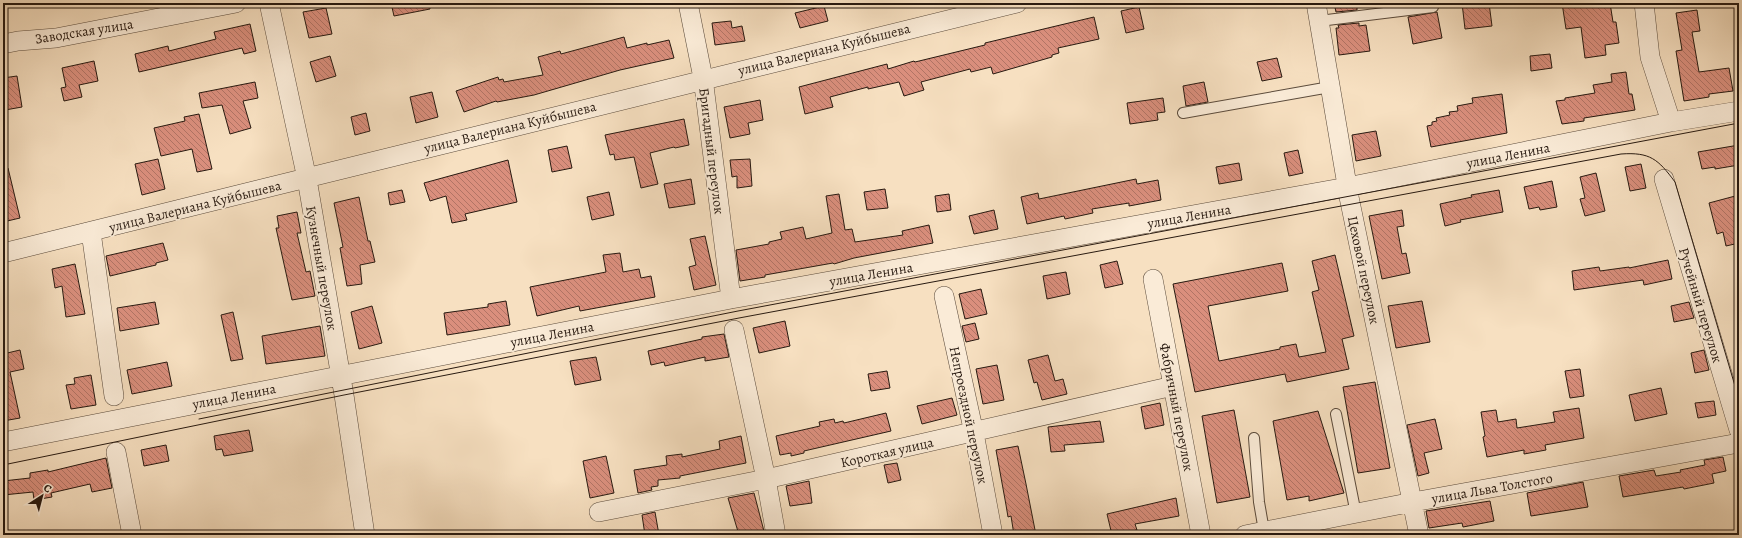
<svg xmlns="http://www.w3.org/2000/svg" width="1742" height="538" viewBox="0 0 1742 538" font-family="Alegreya,serif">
	<defs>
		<pattern id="building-back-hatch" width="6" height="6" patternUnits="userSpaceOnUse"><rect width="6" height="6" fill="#da8f7d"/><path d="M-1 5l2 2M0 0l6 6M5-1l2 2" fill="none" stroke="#b17465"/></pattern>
	</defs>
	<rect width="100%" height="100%" fill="#f7e0c1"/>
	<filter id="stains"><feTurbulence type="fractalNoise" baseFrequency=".005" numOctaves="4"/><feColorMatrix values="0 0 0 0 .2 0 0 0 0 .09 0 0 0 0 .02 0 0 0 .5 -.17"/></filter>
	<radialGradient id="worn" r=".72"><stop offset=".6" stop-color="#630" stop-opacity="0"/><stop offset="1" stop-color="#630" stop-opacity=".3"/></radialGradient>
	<!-- building -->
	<path fill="url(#building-back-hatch)" stroke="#271910" d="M391 3H429L430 9 394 16Z
		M1334 3H1357V10L1336 12Z
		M1462 3H1489L1492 26 1465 29Z
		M1562 3H1610L1613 22H1616L1619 43 1605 45 1606 55 1585 58 1581 27 1566 29Z
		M824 6 828 21 800 28 795 13Z
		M1139 7 1144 29 1126 33 1121 11Z
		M326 8 332 34 309 38 303 12Z
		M1697 10 1700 31 1692 32 1699 72 1729 68 1733 91 1709 94V97L1684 101 1676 51 1682 50 1676 13Z
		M1437 12 1442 38 1413 44 1408 17Z
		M1094 17 1099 39 1058 48 1059 53 1052 55V57L993 74 991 67 971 72 970 69 921 82 924 90 904 96 899 82 868 89V87L830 97 833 107 805 114 799 87 887 64 888 69 914 61 915 62 985 45V43Z
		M731 21 732 28 742 26 745 41 715 45 712 23Z
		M1359 23V26L1366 25 1370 51 1339 55 1336 28H1339L1338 25Z
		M250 24 256 51 244 54 242 48 139 72 135 54 168 46 169 51 216 39 214 32Z
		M624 37 627 48 647 43V45L669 40 674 58 620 70 534 95 497 102 496 101 464 112 456 91 498 77 499 80 503 79 504 82 543 75 538 57 560 51 561 54Z
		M1550 54 1552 68 1531 71 1530 56Z
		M330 56 336 76 316 82 310 62Z
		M1277 58 1282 77 1262 81 1257 62Z
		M94 61 98 81 79 85 82 97 64 101 61 88 66 87 62 68Z
		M1626 72 1629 94H1632L1635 110 1584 118V121L1562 124 1556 101 1565 100V98L1595 93 1593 85 1612 82 1611 74Z
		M17 76 22 107 5 110 3 97V78Z
		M255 82 258 98 243 101 251 128 230 134 222 105 202 108 199 93Z
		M1204 82 1208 102 1186 106 1183 86Z
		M432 92 438 117 416 123 410 97Z
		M1502 94 1507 133 1431 147 1427 126 1432 125V122L1437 121 1436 118 1450 115 1449 112 1458 111 1457 106 1473 103 1472 98Z
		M1163 98 1165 112 1157 113 1158 120 1130 124 1127 103Z
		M760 100 763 120 748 123 750 134 730 138 724 107Z
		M366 113 370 131 355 135 351 117Z
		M199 114 212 169 197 172 192 149 161 156 154 128 185 121 184 117Z
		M684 119 689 145 675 148 674 147 650 153 658 184 641 188 634 157 615 160 614 154 610 155 605 135Z
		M1376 131 1381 156 1356 161 1352 135Z
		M1739 145V165L1715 169V167L1702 169 1698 152Z
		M567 146 572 168 552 172 548 150Z
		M1298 150 1303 173 1289 176 1284 153Z
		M158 159 165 189 142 195 135 164Z
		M750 159 752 186 737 188V176L732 177 730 160Z
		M508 160 517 202 465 214 467 220 452 223 446 196 430 201 424 183Z
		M1239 163 1242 180 1219 184 1216 167Z
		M1641 164 1646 188 1630 191 1625 167Z
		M3 168H8L20 218 3 222Z
		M1596 173 1605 211 1585 216 1580 199 1585 198 1580 177Z
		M691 179 695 204 669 208 664 184Z
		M1136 179 1137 184 1158 180 1161 200 1129 206V203L1092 209 1093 213 1065 219 1064 216 1027 224 1021 197 1038 193 1039 199Z
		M1552 181 1557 207 1540 210 1539 207 1529 209 1524 187Z
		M885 189 888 208 867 210 864 192Z
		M402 190 405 202 390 205 388 193Z
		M1499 190 1503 212 1460 220 1461 222 1445 226 1440 204 1472 197 1471 195Z
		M609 192 614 215 592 220 587 197Z
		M839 194 845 230 852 229 855 242 903 235 902 231 929 225 933 243 854 258 834 264 833 263 765 275V277L740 281 736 250 769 244V242L782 239 780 232 803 227 806 239 832 233 826 196Z
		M949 194 951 210 937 212 935 196Z
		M1739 195V243L1726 246 1723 232 1717 234 1709 203Z
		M359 197 368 241H370L375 262 360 265 362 284 347 286 340 248 343 247 334 203Z
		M994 210 998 229 974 234 969 216Z
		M1402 210 1404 226 1397 227 1402 254 1406 253 1410 273 1382 279 1369 216Z
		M297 212 301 233H297L306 272 310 271 315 296 292 300 276 228H279L277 216Z
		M705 236 716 285 694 290 689 267 696 265 690 239Z
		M163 243 168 260 156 263V265L110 276 106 256Z
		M620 253 623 272 639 269 641 278 651 276 655 297 580 311 579 306 537 316 530 287 606 272 603 255Z
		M1335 255 1354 336 1342 339 1349 369 1287 382 1285 374 1195 392 1173 284 1282 263 1288 291 1208 306 1219 361 1280 349V347L1296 344 1299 357 1326 352 1312 292 1319 290 1312 261Z
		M1668 260 1672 279 1644 285 1643 280 1574 290 1572 271 1599 267 1600 271 1629 267V268Z
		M1117 261 1123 284 1105 288 1100 265Z
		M75 264 85 314 66 317 62 286 55 288 52 269Z
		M1066 272 1070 294 1047 299 1043 276Z
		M981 289 987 314 965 319 959 294Z
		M506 301 510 325 447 335 444 313 488 307V304Z
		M1422 301 1430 342 1396 348 1388 306Z
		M155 302 159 324 120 331 117 308Z
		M1689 302 1694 318 1674 322 1671 306Z
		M372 306 382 343 359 349 351 312Z
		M233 312 243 359 231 361 221 315Z
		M785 321 790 346 759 353 753 328Z
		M975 323 979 339 966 342 962 326Z
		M320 326 325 356 266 364 262 336Z
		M724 334 729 357 705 361V357L665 366 664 362 651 365 648 351 702 339V337Z
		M20 350 24 369 10 372 20 418 3 421V354Z
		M1704 350 1709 370 1695 373 1691 353Z
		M1048 355 1055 381 1063 379 1067 394 1042 400 1037 382 1034 383 1028 360Z
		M596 357 601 380 575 385 570 361Z
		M167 362 172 386 132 394 127 370Z
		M997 365 1004 400 983 404 976 369Z
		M1580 369 1584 396 1570 398 1565 371Z
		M887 371 890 388 871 391 868 374Z
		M91 375 96 405 71 409 66 385 75 384 74 378Z
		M1375 382 1390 468 1358 473 1343 387Z
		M1661 388 1667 414 1635 421 1629 395Z
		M952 398 957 415 922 424 917 406Z
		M1714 401 1716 415 1698 418 1695 403Z
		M1160 403 1164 425 1145 429 1141 407Z
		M1579 408 1584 438 1545 445 1546 450 1524 454V450L1487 457 1483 437 1485 436 1481 412 1496 410 1498 422 1516 419 1517 428 1555 422 1553 412Z
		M1234 410 1250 497 1217 503 1202 416Z
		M1318 411 1344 493 1309 501V496L1287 500 1273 421Z
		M886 413 891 431 804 451V453L791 456V453L780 455 776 436 820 426 819 422 834 419 835 423 843 421 844 423Z
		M1435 419 1442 449 1424 453 1429 473 1418 476 1407 425Z
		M1100 421 1104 442 1064 445 1065 451 1051 452 1048 427Z
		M249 430 253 451 224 456 222 449 216 450 214 436Z
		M741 436 746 463 680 476V478L658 480V486L651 487 652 490 638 493 634 470 667 465 666 456 682 454V457L720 449 719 441Z
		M166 445 169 461 144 466 141 450Z
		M1018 446 1026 484 1036 535H1014L1011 516 1008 517 1006 505 996 450Z
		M606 456 614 493 590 498 583 461Z
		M1723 457 1726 471 1712 474 1714 483 1684 489 1683 487 1623 497 1619 476 1654 470 1656 476 1681 472 1680 470 1705 465 1704 460Z
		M106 458 112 488 92 492 90 484 51 493 52 497 34 500 33 492 3 495V481L30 478V473L48 470V472Z
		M897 463 901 480 888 483 884 465Z
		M809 481 812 503 790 506 786 486Z
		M1583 482 1588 507 1531 516 1527 493Z
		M754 493 765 535H739L728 498Z
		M1176 498 1179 516 1135 524 1137 530 1112 535 1107 514Z
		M1490 501 1494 521 1463 527 1462 523 1429 528 1426 511Z
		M655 512 659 535H645L642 515Z"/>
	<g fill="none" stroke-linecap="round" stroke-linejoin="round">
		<!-- lane casing -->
		<g stroke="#5b4b3c" stroke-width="12">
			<path id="lane" d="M1319 21 1433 7
				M1183 113 1330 87
				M1336 414 1356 514
				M1254 438 1259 502 1264 531"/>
		</g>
		<!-- street casing -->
		<g stroke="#5b4b3c" stroke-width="20">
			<path id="street" d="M269 3 307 179 344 395 365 535
				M688 3 703 78 731 299
				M1316 3 1349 197 1419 535
				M1644 3 1650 57 1671 122
				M3 44 18 41 56 38 236 3
				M1664 179 1739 430
				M91 232 114 396
				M3 253C341 170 678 84 1017 3
				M1153 279 1201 535
				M944 296 974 433 993 535
				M734 330 766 479 776 535
				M3 442 731 299 1347 187 1671 122 1739 111
				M116 452 132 535
				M599 512 766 479 1173 386
				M1245 535 1413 502 1739 443"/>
		</g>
		<!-- lane -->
		<use href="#lane" stroke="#faebd7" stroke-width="10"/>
		<!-- street -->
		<use href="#street" stroke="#faebd7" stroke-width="19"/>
		<!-- tram -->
		<path stroke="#271910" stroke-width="1" d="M199 419 738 311 1739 123
			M3 465 344 395 739 318 1621 154C1650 152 1658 159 1675 182L1735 386 1739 396"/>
	</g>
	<g text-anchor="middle" stroke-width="3.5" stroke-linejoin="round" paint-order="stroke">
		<!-- street labels -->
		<g font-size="14" fill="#271910" stroke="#faebd7">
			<text transform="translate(84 31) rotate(-9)" y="5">Заводская улица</text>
			<text transform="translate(824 49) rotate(-14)" y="5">улица Валериана Куйбышева</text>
			<text transform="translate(510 127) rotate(-14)" y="5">улица Валериана Куйбышева</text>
			<text transform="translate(712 151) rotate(83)" y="5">Бригадный переулок</text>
			<text transform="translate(1508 155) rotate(-11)" y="5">улица Ленина</text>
			<text transform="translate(195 206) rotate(-14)" y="5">улица Валериана Куйбышева</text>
			<text transform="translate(1189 216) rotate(-10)" y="5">улица Ленина</text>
			<text transform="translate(322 268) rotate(80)" y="5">Кузнечный переулок</text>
			<text transform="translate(1364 270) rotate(78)" y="5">Цеховой переулок</text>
			<text transform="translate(871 274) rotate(-10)" y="5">улица Ленина</text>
			<text transform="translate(1701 305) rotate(73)" y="5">Ручейный переулок</text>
			<text transform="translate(552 334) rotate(-11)" y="5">улица Ленина</text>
			<text transform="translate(234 396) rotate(-11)" y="5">улица Ленина</text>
			<text transform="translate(1177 407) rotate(79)" y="5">Фабричный переулок</text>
			<text transform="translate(969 415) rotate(78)" y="5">Непроездной переулок</text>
			<text transform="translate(887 452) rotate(-13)" y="5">Короткая улица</text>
			<text transform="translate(1492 488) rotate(-10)" y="5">улица Льва Толстого</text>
		</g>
	</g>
	<!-- margin -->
	<rect width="1742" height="538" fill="none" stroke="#f7e0c1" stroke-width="16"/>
	<rect x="4" y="4" width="1734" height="530" fill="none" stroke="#271910" stroke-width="2"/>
	<rect x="8" y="8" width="1726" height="522" fill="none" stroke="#271910"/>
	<!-- north arrow -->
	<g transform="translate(42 496) rotate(36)" stroke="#faebd7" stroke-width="3" paint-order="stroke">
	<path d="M0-3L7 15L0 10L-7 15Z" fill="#271910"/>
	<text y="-6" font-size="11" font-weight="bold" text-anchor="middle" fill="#271910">С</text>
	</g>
	<rect width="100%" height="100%" filter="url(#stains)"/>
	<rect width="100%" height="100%" fill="url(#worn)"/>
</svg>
